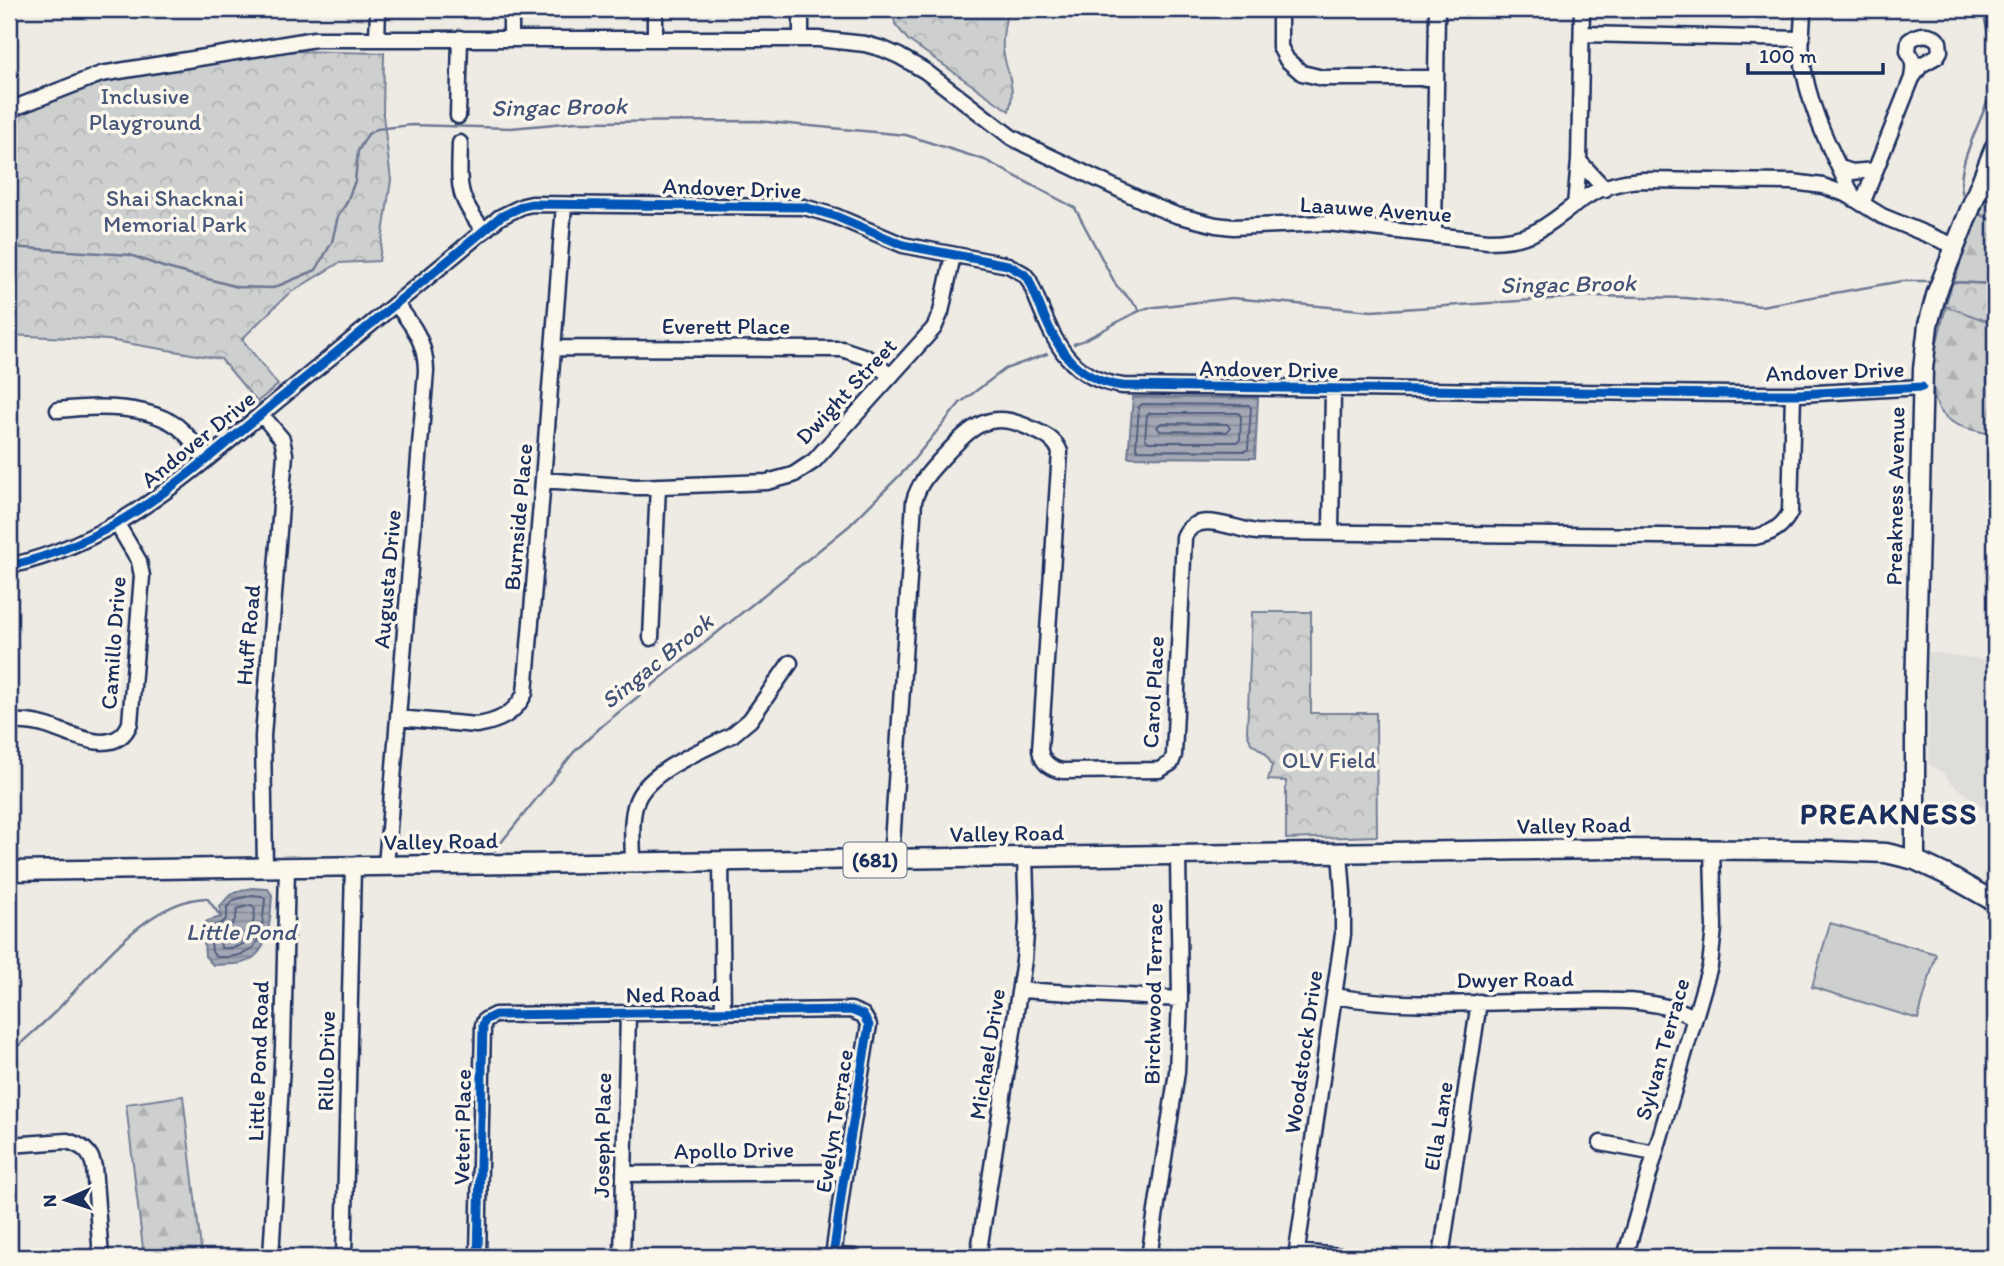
<svg xmlns="http://www.w3.org/2000/svg" width="2004" height="1266" viewBox="0 0 2004 1266" font-family="Itim,sans-serif">
	<defs>
		<pattern id="forest-firs" width="22" height="20" patternUnits="userSpaceOnUse" patternTransform="scale(1.75)"><rect width="22" height="20" fill="#cecfcf"/><path d="M5 1l3.5 6h-7zM16 11l3.5 6h-7z" fill="#b0b2b4"/></pattern>
		<pattern id="park-crowns" width="20" height="18" patternUnits="userSpaceOnUse" patternTransform="scale(1.75)"><rect width="20" height="18" fill="#cecfcf"/><path d="M2 6a3 3 0 1 1 6 0M12 15a3 3 0 1 1 6 0" fill="none" stroke="#b0b2b4"/></pattern>
		<pattern id="water-rules" width="6" height="5" patternUnits="userSpaceOnUse" patternTransform="scale(1.75)"><rect width="6" height="5" fill="#a3a8b4"/><path d="M0 2.5h6" fill="none" stroke="#848996"/></pattern>
	</defs>
	<rect width="100%" height="100%" fill="#eeebe4"/>
	<filter id="ink" filterUnits="userSpaceOnUse"><feTurbulence type="fractalNoise" baseFrequency=".0143" numOctaves="2"/><feDisplacementMap in="SourceGraphic" scale="14" xChannelSelector="R" yChannelSelector="G"/><feConvolveMatrix kernelMatrix="1 2 1 2 8 2 1 2 1" color-interpolation-filters="sRGB"/></filter>
	<g filter="url(#ink)">
		<!-- built -->
		<path fill="#deddda" d="M1928 652 1995 661V817L1950 782 1942 772 1929 765Z"/>
		<!-- grass -->
		<path fill="#cecfcf" stroke="#747f96" stroke-width="2" d="M1830 923 1936 954 1918 1019 1812 987Z"/>
		<!-- forest -->
		<path fill="url(#forest-firs)" stroke="#747f96" stroke-width="2" d="M1995 174V435C1976 430 1955 429 1942 413 1908 375 1978 218 1995 174Z
			M183 1096 202 1257H144L126 1104Z"/>
		<!-- park -->
		<path fill="url(#park-crowns)" stroke="#747f96" stroke-width="2" d="M893 9H1008C1005 21 1002 36 1003 49 1006 73 1017 86 1009 111L908 40 895 24Z
			M288 51 384 53 383 115 391 180 379 261 339 263 288 294 242 339 278 385 257 402 221 359 108 340 9 335V118L102 82Z
			M1953 282 1995 284V324L1945 306Z
			M1252 612H1311V713H1376L1377 836 1286 839V781L1268 780 1272 765 1266 754 1251 743 1247 732Z"/>
		<!-- water -->
		<path fill="url(#water-rules)" stroke="#6d7892" stroke-width="2" d="M1133 397 1258 398 1255 458 1128 457Z
			M251 888 268 889 272 895C270 919 271 955 242 963 233 965 222 964 213 965L205 956 203 927 207 921 221 917 220 906 231 894Z"/>
		<g fill="none" stroke-linecap="round" stroke-linejoin="round">
			<!-- shore -->
			<path stroke="#515f80" stroke-width="2" d="M1142 404 1249 405 1251 408 1248 449 1245 451 1138 450 1136 447 1139 407Z
				M1150 413H1239L1241 417 1240 440 1237 442H1148L1145 438 1147 415Z
				M1161 423 1227 424 1230 428 1227 432 1160 431 1157 427Z
				M252 895 262 896 265 899C261 937 262 959 216 957L212 952 210 929C223 920 228 926 227 907L234 900Z
				M251 905 255 908C252 933 252 950 221 948L220 935C231 927 236 924 237 909Z"/>
			<!-- stream -->
			<path stroke="#6d7892" stroke-width="2.5" d="M1966 201C1947 173 1989 111 1993 83 1996 58 1988 33 1982 9
				M1978 213 1995 222
				M9 247 130 255 163 267 238 287 273 288 316 270 332 242 338 216 346 204 355 181 358 151 368 134 377 129 411 125 511 128 576 122 757 121 906 135 985 160 1075 208 1116 285 1140 310
				M1950 282 1995 284
				M1074 344C1100 335 1121 317 1147 308L1232 298 1372 311 1595 296 1686 298 1761 306 1902 281H1933
				M495 850 574 752 603 725 849 526 906 469 960 403 1005 369 1047 354
				M11 1048 18 1046C31 1034 45 1022 58 1009 96 969 147 900 207 898L221 917"/>
			<!-- minor casing -->
			<g stroke="#1b2f5e" stroke-width="19">
				<path id="minor" d="M511 9V38
					M655 9V38
					M801 9V39
					M1280 9V47L1287 60 1302 73 1323 78H1436
					M1803 9C1803 25 1800 41 1802 57 1807 107 1833 154 1854 199
					M1582 34 1800 39
					M377 39 378 9
					M9 110 101 74 315 39H818L865 44 883 49 899 56 925 71 1011 137 1028 146 1156 207 1176 215 1216 225 1233 227 1327 223 1488 241C1502 241 1518 239 1531 234 1551 225 1567 209 1586 197 1603 186 1623 181 1643 180L1793 182 1823 186 1848 195 1882 216 1955 246
					M458 116 460 38
					M460 143C459 187 456 195 484 231
					M1579 161 1605 189
					M1840 168 1852 172 1875 170
					M1862 204 1912 78 1921 65 1937 56 1940 51 1939 42C1931 32 1919 33 1909 41L1908 51C1914 61 1914 67 1912 78
					M1575 205 1579 161 1582 9
					M1434 235 1437 9
					M554 348 842 349 866 357 891 376
					M58 410C94 406 146 404 177 426 189 435 197 447 206 459
					M261 414 282 439 285 454 263 736 265 868
					M543 480 636 487 767 482 793 475 814 461 934 328 941 312 953 255
					M1331 533 1333 389
					M9 566C121 541 196 467 282 397 355 337 428 278 500 217L523 206 532 204 804 207 835 216 903 245 1008 265 1024 274 1029 280C1051 330 1061 378 1123 386L1732 394H1800L1922 387
					M651 638 658 486
					M398 718 476 725C498 722 515 714 525 693L543 480 564 205
					M9 722C22 721 35 722 47 726 72 734 116 759 130 723L142 576 139 561 117 524
					M891 860 914 501C919 482 931 470 944 456 972 426 990 408 1032 429 1045 435 1055 439 1060 452L1040 750C1042 763 1051 769 1063 771L1159 770 1171 763 1174 755 1184 537C1196 508 1235 530 1257 532L1755 537C1771 534 1783 527 1790 512L1793 394
					M721 862 723 1013
					M633 863C633 844 630 821 636 803 646 771 704 750 732 735L750 720 790 663
					M386 866 426 371C426 343 413 325 396 304
					M1020 990 1180 999
					M1334 996C1407 1009 1484 1002 1558 1001 1608 1001 1648 996 1695 1017
					M1601 1143 1655 1153
					M9 1145 67 1141C81 1145 91 1151 94 1167L101 1257
					M624 1174 845 1172
					M1296 1252 1351 1257
					M833 1256 854 1257
					M271 1257 283 1047 287 867
					M344 1257 353 866
					M478 1257 483 1025 485 1020 495 1015 851 1010 863 1015 869 1025 843 1183 833 1257
					M622 1257 628 1014
					M978 1257 1024 960 1027 921 1025 858
					M1149 1257 1177 1072 1180 999 1178 855
					M1296 1257 1343 934V893L1340 853
					M1441 1257 1479 1002
					M1625 1257 1710 966 1714 928 1712 849"/>
			</g>
			<!-- major casing -->
			<g stroke="#1b2f5e" stroke-width="23">
				<path id="major" d="M1915 860V692L1923 369 1928 325 1937 292 1995 147
					M9 871 1611 849 1805 850 1886 853 1915 860 1949 876 1995 902"/>
			</g>
			<!-- minor -->
			<use href="#minor" stroke="#fbf7ec" stroke-width="14"/>
			<!-- major -->
			<use href="#major" stroke="#fbf7ec" stroke-width="18"/>
			<!-- cycleway casing -->
			<g stroke="#fbf7ec" stroke-width="13">
				<path id="cycleway" d="M9 566C121 541 196 467 282 397 355 337 428 278 500 217L523 206 532 204 804 207 835 216 903 245 1008 265 1024 274 1029 280C1051 330 1061 378 1123 386L1732 394H1800L1922 387
					M478 1257 483 1025 485 1020 495 1015 851 1010 863 1015 869 1025 843 1183 833 1257"/>
			</g>
			<!-- cycleway -->
			<use href="#cycleway" stroke="#0057b8" stroke-width="9"/>
		</g>
	</g>
	<g text-anchor="middle" stroke-width="7" stroke-linejoin="round" paint-order="stroke">
		<!-- shield labels -->
		<rect fill="#fbf7ec" stroke="#5e6b89" stroke-width="2" x="843.5" y="842.5" width="63" height="35" rx="5"/>
		<g font-size="21" font-weight="bold" fill="#1b2f5e">
			<text x="875" y="867">(681)</text>
		</g>
		<!-- park labels -->
		<g font-size="23" fill="#48577a" stroke="#fbf7ec">
			<text x="145" y="104">Inclusive<tspan x="145" dy="26">Playground</tspan></text>
			<text x="175" y="206">Shai Shacknai<tspan x="175" dy="26">Memorial Park</tspan></text>
			<text x="1329" y="768">OLV Field</text>
		</g>
		<!-- street labels -->
		<g font-size="23" fill="#1b2f5e" stroke="#fbf7ec">
			<text transform="translate(732 188) rotate(2)" y="8">Andover Drive</text>
			<text transform="translate(1376 209) rotate(4)" y="8">Laauwe Avenue</text>
			<text x="726" y="334">Everett Place</text>
			<text transform="translate(1269 369) rotate(1)" y="8">Andover Drive</text>
			<text transform="translate(1835 371) rotate(-2)" y="8">Andover Drive</text>
			<text transform="translate(846 391) rotate(-47)" y="8">Dwight Street</text>
			<text transform="translate(198 439) rotate(-39)" y="8">Andover Drive</text>
			<text transform="translate(1895 496) rotate(-89)" y="8">Preakness Avenue</text>
			<text transform="translate(518 517) rotate(-85)" y="8">Burnside Place</text>
			<text transform="translate(387 579) rotate(-85)" y="8">Augusta Drive</text>
			<text transform="translate(248 635) rotate(-85)" y="8">Huff Road</text>
			<text transform="translate(113 643) rotate(-86)" y="8">Camillo Drive</text>
			<text transform="translate(1153 692) rotate(-87)" y="8">Carol Place</text>
			<text transform="translate(1574 825) rotate(-1)" y="8">Valley Road</text>
			<text transform="translate(1007 833) rotate(-1)" y="8">Valley Road</text>
			<text transform="translate(441 841) rotate(-1)" y="8">Valley Road</text>
			<text transform="translate(1515 979) rotate(-1)" y="8">Dwyer Road</text>
			<text transform="translate(673 994) rotate(-1)" y="8">Ned Road</text>
			<text transform="translate(1153 994) rotate(-89)" y="8">Birchwood Terrace</text>
			<text transform="translate(1662 1049) rotate(-74)" y="8">Sylvan Terrace</text>
			<text transform="translate(1303 1052) rotate(-82)" y="8">Woodstock Drive</text>
			<text transform="translate(987 1054) rotate(-81)" y="8">Michael Drive</text>
			<text transform="translate(258 1061) rotate(-88)" y="8">Little Pond Road</text>
			<text transform="translate(326 1061) rotate(-89)" y="8">Rillo Drive</text>
			<text transform="translate(834 1121) rotate(-81)" y="8">Evelyn Terrace</text>
			<text transform="translate(1438 1126) rotate(-81)" y="8">Ella Lane</text>
			<text transform="translate(462 1127) rotate(-89)" y="8">Veteri Place</text>
			<text transform="translate(602 1135) rotate(-89)" y="8">Joseph Place</text>
			<text transform="translate(734 1150) rotate(-1)" y="8">Apollo Drive</text>
		</g>
		<!-- water labels -->
		<g font-size="24" font-style="italic" fill="#445378" stroke="#fbf7ec">
			<text transform="translate(559 107) rotate(-1)" y="8">Singac Brook</text>
			<text transform="translate(1568 284) rotate(-1)" y="8">Singac Brook</text>
			<text transform="translate(657 661) rotate(-39)" y="8">Singac Brook</text>
			<text x="241" y="940">Little Pond</text>
		</g>
		<!-- district labels -->
		<g font-size="30" font-weight="bold" letter-spacing="2" fill="#1b2f5e" stroke="#fbf7ec">
			<text x="1889" y="824">PREAKNESS</text>
		</g>
	</g>
	<!-- margin -->
	<rect width="2004" height="1266" fill="none" stroke="#fbf7ec" stroke-width="35"/>
	<rect x="18" y="18" width="1969" height="1231" fill="none" stroke="#1b2f5e" stroke-width="2.5" filter="url(#ink)"/>
	<!-- north arrow -->
	<g transform="translate(66 1200) rotate(267)" stroke="#fbf7ec" stroke-width="5" paint-order="stroke">
	<path d="M0-5L12 26L0 18L-12 26Z" fill="#1b2f5e"/>
	<text y="-10" font-size="19" font-weight="bold" text-anchor="middle" fill="#1b2f5e">N</text>
	</g>
	<!-- scale -->
	<path d="M1748 63v10h135v-10" fill="none" stroke="#1b2f5e" stroke-width="3.5"/>
	<text x="1759" y="63" font-size="21" fill="#1b2f5e" stroke="#fbf7ec" stroke-width="5" paint-order="stroke">100 m</text>
</svg>
